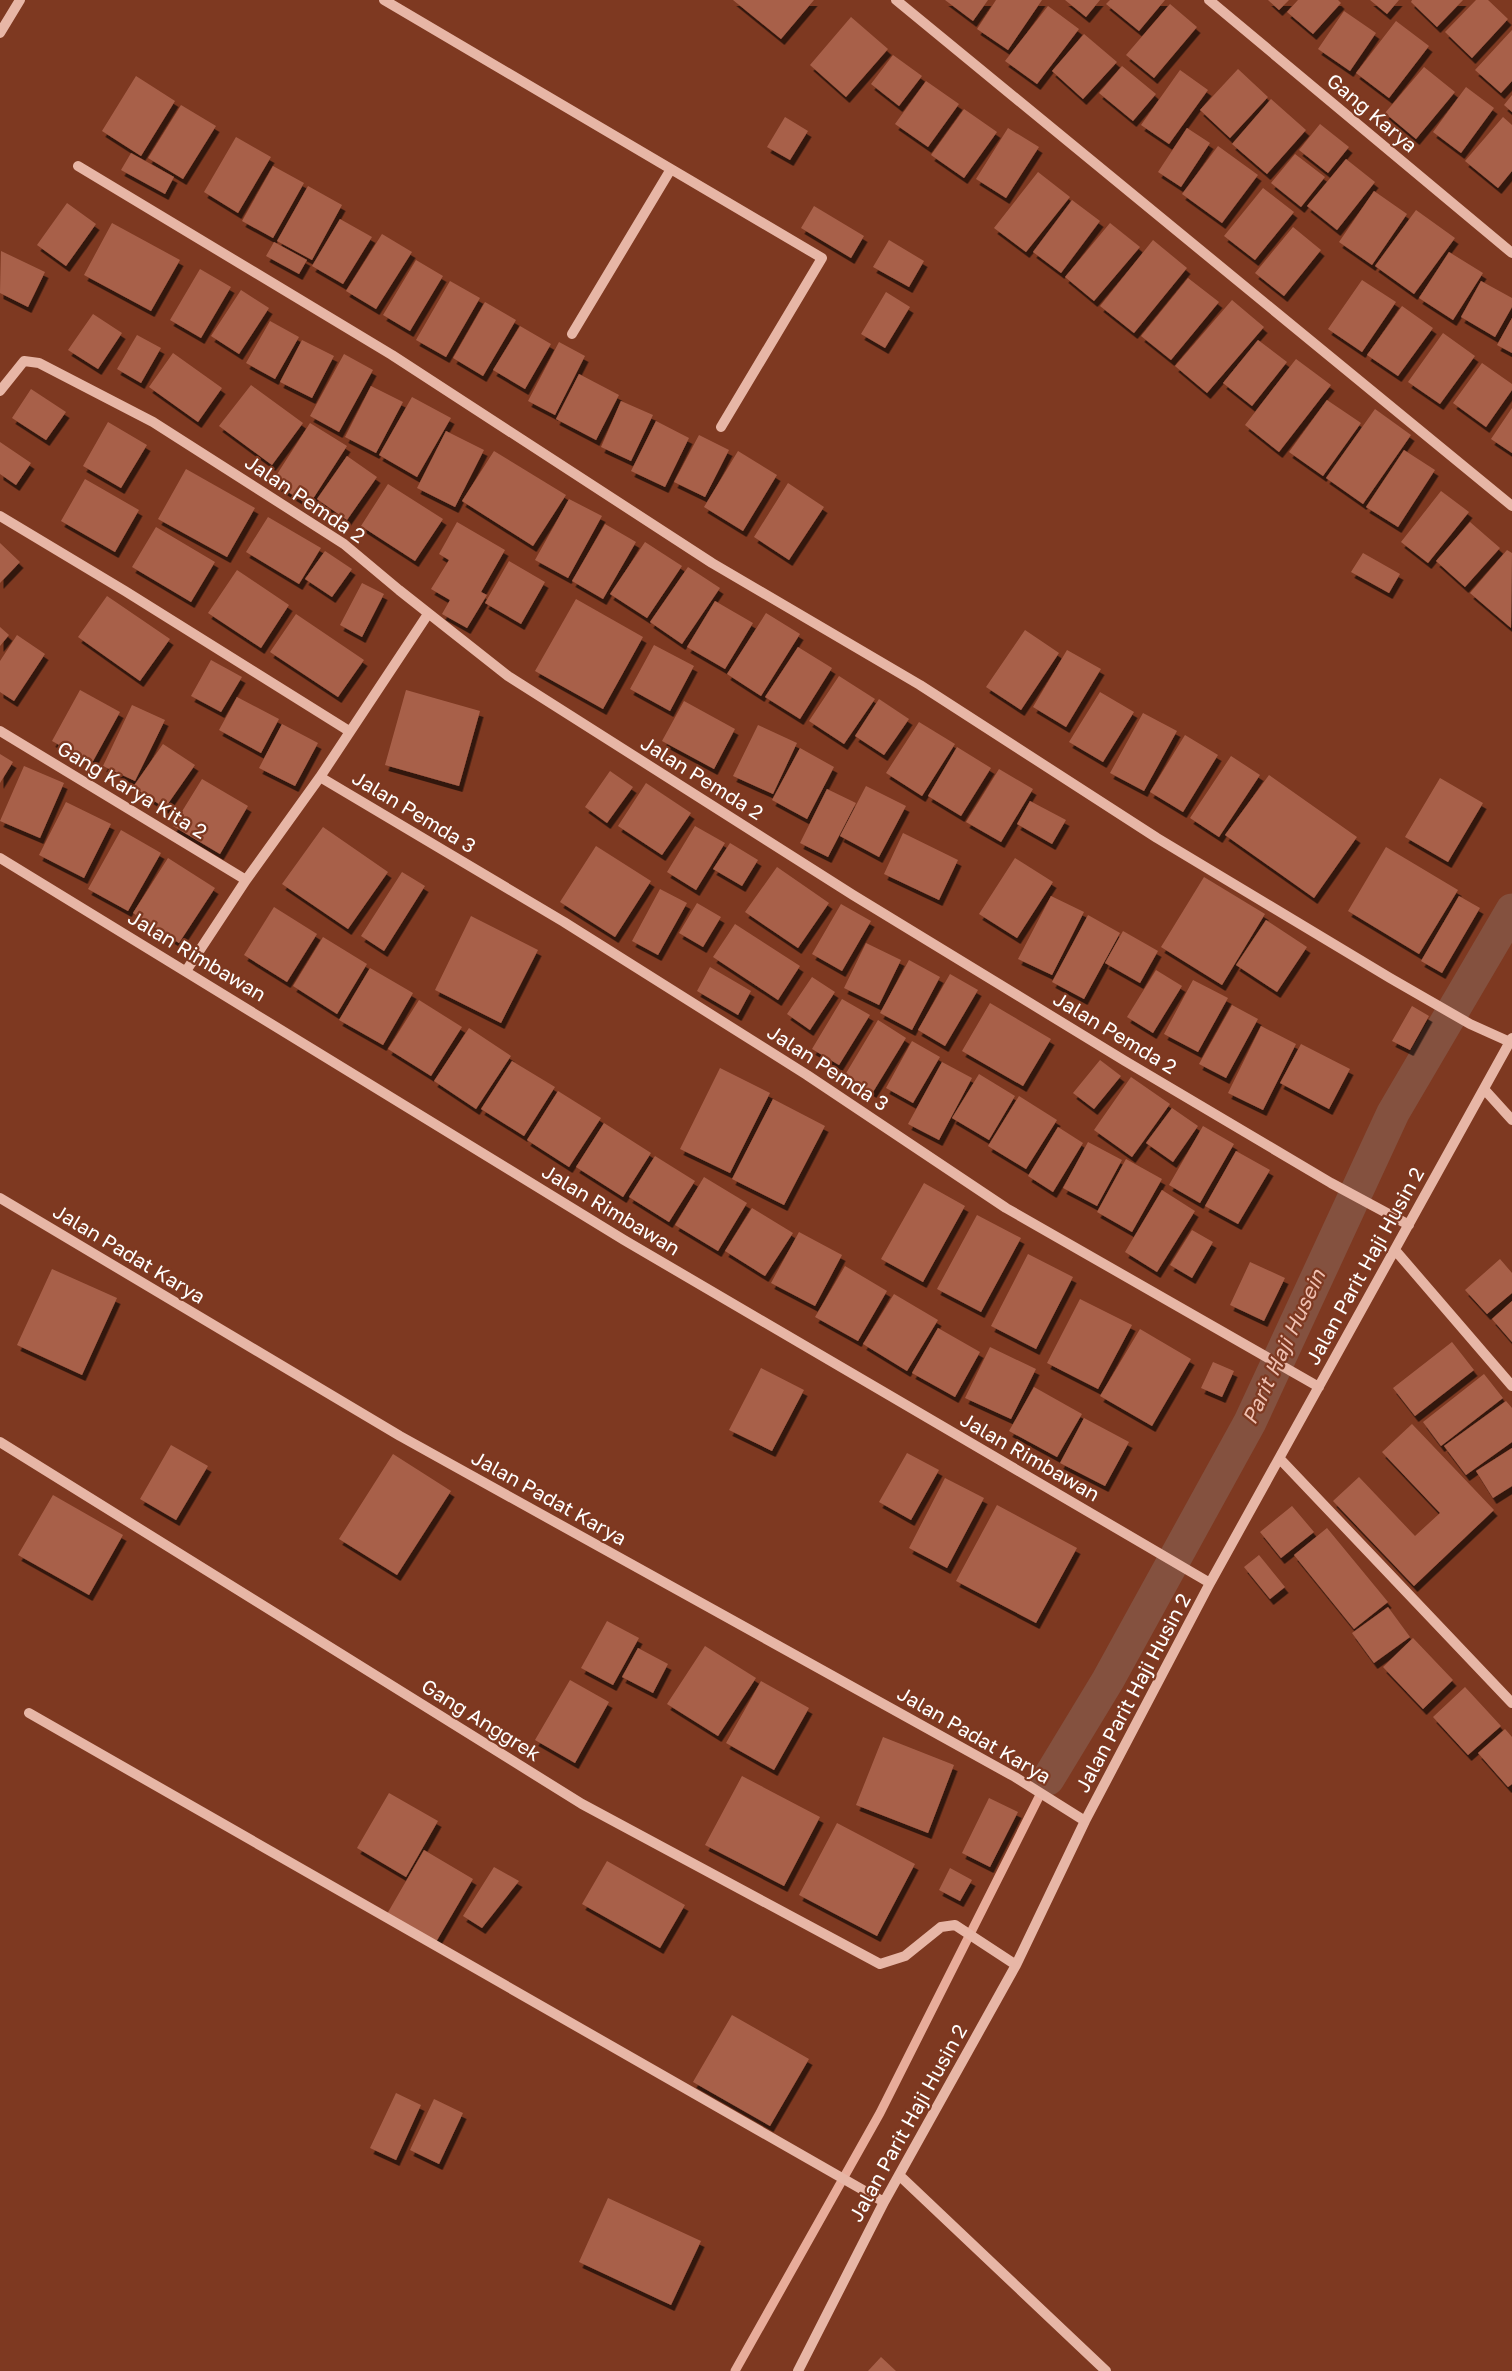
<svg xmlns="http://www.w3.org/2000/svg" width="1512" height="2371" viewBox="0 0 1512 2371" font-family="'Golos Text',sans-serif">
	<defs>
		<filter id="shadow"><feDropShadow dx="3.5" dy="6" stdDeviation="0" flood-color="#0009"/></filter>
	</defs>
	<rect width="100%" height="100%" fill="#7e3921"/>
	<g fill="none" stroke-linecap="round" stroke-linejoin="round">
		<!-- stream -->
		<path stroke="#e8ac9a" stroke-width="9" d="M735 2371 880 2113 1048 1779"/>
		<!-- canal -->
		<path stroke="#84513f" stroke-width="33" d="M1048 1779 1108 1680 1250 1422 1393 1113 1512 910"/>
	</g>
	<!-- building -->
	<path fill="#a8614a" filter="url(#shadow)" d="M733 0H814L781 39Z
		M945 0H988L973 21Z
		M996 0H1042L1008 50 977 29Z
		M1065 0H1100L1086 17Z
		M1110 0H1165L1139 31 1106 4Z
		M1268 0H1289L1279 10Z
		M1298 0H1338L1341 3 1313 34 1287 12Z
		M1370 0H1399L1387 14Z
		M1412 0H1463L1437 27 1411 2Z
		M1476 0H1488L1508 19 1472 58 1445 32Z
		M1170 4 1197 27 1154 78 1126 55Z
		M1048 6 1079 29 1037 84 1005 61Z
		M1344 11 1376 33 1350 71 1318 49Z
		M851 17 888 49 846 97 810 65Z
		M1396 21 1429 46 1389 98 1356 73Z
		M1512 30V81L1501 93 1475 70Z
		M1084 34 1117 62 1083 99 1052 71Z
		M893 55 922 76 899 106 871 84Z
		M1122 66 1156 94 1133 121 1099 93Z
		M1424 67 1455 92 1416 139 1385 113Z
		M1238 69 1268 97 1230 138 1200 110Z
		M1180 70 1208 90 1169 144 1141 125Z
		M136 76 175 101 141 156 102 131Z
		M926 81 959 104 928 147 895 124Z
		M1466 87 1494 108 1461 153 1433 132Z
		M1512 95V112L1504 105Z
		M1271 99 1306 130 1267 174 1232 144Z
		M181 105 216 126 183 179 148 158Z
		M964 109 997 132 964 178 931 155Z
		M785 117 808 131 790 160 767 147Z
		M1503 117 1512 125V171L1498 188 1465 161Z
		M1320 124 1349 147 1328 173 1299 150Z
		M1008 128 1039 147 1006 198 976 179Z
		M1187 128 1210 143 1181 187 1158 172Z
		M236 137 271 157 238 213 204 192Z
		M1218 146 1258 175 1222 223 1182 194Z
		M131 153 174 177 165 194 121 170Z
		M1295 154 1325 177 1301 207 1271 183Z
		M1346 159 1375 182 1337 230 1307 206Z
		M273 166 304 183 273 238 242 221Z
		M1038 172 1070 197 1026 252 994 228Z
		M308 186 342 205 312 260 277 241Z
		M1263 188 1294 212 1255 260 1224 236Z
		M1374 191 1407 214 1372 265 1339 242Z
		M1072 200 1100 221 1061 273 1033 252Z
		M67 203 96 224 66 266 37 245Z
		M814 206 864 236 851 258 801 228Z
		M1416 210 1455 238 1414 294 1375 266Z
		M340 219 372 237 343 284 312 266Z
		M112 223 180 260 151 311 84 275Z
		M1110 223 1140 247 1094 301 1065 277Z
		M1293 227 1321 250 1284 296 1255 273Z
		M382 234 412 252 376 309 346 291Z
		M889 240 924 261 909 287 873 267Z
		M1153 240 1187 268 1134 333 1100 306Z
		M274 242 307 260 299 274 266 256Z
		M1 251 45 272 28 307 0 293Z
		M1449 252 1483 273 1453 320 1419 298Z
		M416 260 443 276 410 331 383 315Z
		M200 269 231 287 201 338 170 320Z
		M1188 278 1219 302 1171 360 1141 336Z
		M1362 280 1396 302 1362 352 1328 329Z
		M450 281 480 298 446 357 416 340Z
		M1481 281 1512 298V307L1495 337 1461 317Z
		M241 290 269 308 239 354 211 336Z
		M886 292 910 307 885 348 861 334Z
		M1232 300 1264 327 1207 393 1175 366Z
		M485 302 516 320 483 376 453 358Z
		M1402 306 1433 328 1398 376 1367 355Z
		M93 314 122 333 98 369 68 350Z
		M1512 318V353L1497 345Z
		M270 321 299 337 275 379 246 363Z
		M520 326 551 344 525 389 493 370Z
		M1443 333 1475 356 1440 404 1408 382Z
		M137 335 161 348 141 383 117 369Z
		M302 340 334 356 312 398 280 382Z
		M1258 340 1287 362 1252 406 1223 383Z
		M559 342 585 356 555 415 528 401Z
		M173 353 222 388 198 422 149 387Z
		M344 354 373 370 339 432 310 416Z
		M1296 359 1331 385 1279 452 1245 425Z
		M1482 363 1512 384V390L1486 427 1453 403Z
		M579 374 619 395 596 440 556 419Z
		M251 385 303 423 272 465 219 426Z
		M371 386 403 402 376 453 345 437Z
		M31 389 66 412 46 440 12 418Z
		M412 397 451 418 417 477 379 455Z
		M1327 400 1361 423 1323 476 1289 452Z
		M621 401 653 415 631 461 601 447Z
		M1512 408V453L1491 439Z
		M1375 409 1411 435 1363 504 1326 478Z
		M656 421 689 438 665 487 631 471Z
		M108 422 147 445 121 488 83 466Z
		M310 423 347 446 309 505 272 482Z
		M446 431 484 450 455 507 417 488Z
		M699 435 729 450 705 497 674 482Z
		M0 442 31 463 16 485 0 474Z
		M1404 450 1435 470 1398 527 1366 507Z
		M494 451 566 495 533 546 462 501Z
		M738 451 777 475 743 531 704 507Z
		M347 456 377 477 347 520 317 499Z
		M186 469 255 508 227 557 158 519Z
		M85 479 139 510 115 552 61 521Z
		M788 483 824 507 789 560 754 537Z
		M388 484 443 519 415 561 361 526Z
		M1441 491 1469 512 1428 563 1401 542Z
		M569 499 602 516 568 578 535 560Z
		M268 517 321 548 299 584 246 552Z
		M457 522 505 550 481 592 487 595 467 628 442 614 450 600 431 589 449 560 439 554Z
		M1470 522 1500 548 1465 587 1436 561Z
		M605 524 636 542 603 599 572 581Z
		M156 527 215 562 191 602 132 567Z
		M645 542 682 566 647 618 610 594Z
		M0 543 20 562 0 583Z
		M1507 550 1512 553 1511 628 1470 593Z
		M325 551 352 569 332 597 305 579Z
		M1363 553 1400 574 1389 593 1351 572Z
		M509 561 545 582 521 624 485 603Z
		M688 567 720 588 682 644 650 622Z
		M237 570 289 605 261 648 208 613Z
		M362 583 384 594 362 637 340 625Z
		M107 596 170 639 140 681 78 637Z
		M576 599 643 637 603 709 535 671Z
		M715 601 753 623 725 669 687 647Z
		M766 613 800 634 761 696 727 674Z
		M296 614 364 660 338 697 270 652Z
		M0 627 9 635 0 646Z
		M1025 630 1059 653 1021 710 986 687Z
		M17 635 45 654 14 701 0 692V661Z
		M654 645 694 666 670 711 630 689Z
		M798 647 832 668 800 719 765 697Z
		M1067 650 1101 669 1066 727 1033 707Z
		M211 660 242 677 221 712 191 696Z
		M839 676 875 699 844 744 809 721Z
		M80 690 120 712 92 763 52 741Z
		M406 690 480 711 459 786 385 765Z
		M1100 692 1134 712 1103 762 1069 742Z
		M237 697 279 719 261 753 219 730Z
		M879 699 909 719 884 755 855 736Z
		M684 701 735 729 714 769 662 741Z
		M132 705 165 720 135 781 103 766Z
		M1143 713 1177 731 1144 791 1110 773Z
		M919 722 955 744 922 796 886 773Z
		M282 724 318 743 295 786 259 768Z
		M758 725 797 743 773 794 733 776Z
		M1185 735 1218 755 1183 812 1150 792Z
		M163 744 195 765 165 808 133 787Z
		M957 747 991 768 961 816 928 796Z
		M800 748 834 767 807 819 772 800Z
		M0 754 13 762 0 783Z
		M1231 756 1260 775 1219 837 1190 818Z
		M24 766 64 783 40 838 0 821Z
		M999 769 1033 789 1001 842 966 822Z
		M610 771 633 787 607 823 585 807Z
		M1269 775 1357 837 1314 898 1225 835Z
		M1440 778 1483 803 1448 862 1405 837Z
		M202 779 248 806 220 854 173 826Z
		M646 783 691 813 662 855 618 826Z
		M866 786 906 806 879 857 840 836Z
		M827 789 856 803 828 857 800 843Z
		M1030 801 1066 820 1052 844 1017 824Z
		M66 802 111 824 84 878 39 855Z
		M695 826 725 843 696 890 667 872Z
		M323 827 388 872 348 929 282 884Z
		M121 830 161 853 128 911 88 889Z
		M903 833 958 860 939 900 884 874Z
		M730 843 758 860 742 886 713 869Z
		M596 846 651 881 615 937 560 902Z
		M1386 847 1458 890 1419 954 1348 911Z
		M168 858 215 888 179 943 133 913Z
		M1015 858 1053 882 1017 938 979 914Z
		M777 867 829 903 798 948 745 912Z
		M402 872 425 886 384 951 361 936Z
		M1204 877 1265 914 1222 985 1161 947Z
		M660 889 687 903 658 955 632 941Z
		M1051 896 1084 912 1052 975 1018 959Z
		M1459 896 1480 908 1442 973 1421 961Z
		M697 903 721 917 703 947 679 933Z
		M841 904 871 921 842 971 812 954Z
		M274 907 317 934 287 982 244 955Z
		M1088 915 1120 933 1084 999 1052 982Z
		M471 916 538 950 501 1023 435 990Z
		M1266 920 1307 947 1277 992 1236 965Z
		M735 924 800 966 778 1000 713 957Z
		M1123 931 1158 951 1140 983 1105 963Z
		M323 937 367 964 337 1014 293 986Z
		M866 943 901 960 879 1005 844 988Z
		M909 960 940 977 912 1030 880 1013Z
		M710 967 751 991 738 1015 697 991Z
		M370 968 413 993 383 1045 339 1020Z
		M1156 970 1182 986 1153 1033 1127 1017Z
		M950 974 978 990 945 1046 918 1030Z
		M812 977 835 992 810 1030 787 1014Z
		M1193 980 1228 998 1198 1052 1164 1034Z
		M842 999 870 1015 839 1065 812 1049Z
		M419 1000 462 1027 431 1076 388 1049Z
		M990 1003 1051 1039 1023 1086 962 1051Z
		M1232 1005 1258 1019 1226 1078 1199 1064Z
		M1412 1006 1429 1016 1410 1050 1392 1041Z
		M878 1020 906 1038 873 1092 845 1075Z
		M1261 1026 1296 1044 1263 1110 1228 1093Z
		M469 1028 511 1056 476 1109 434 1081Z
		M912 1041 940 1057 913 1103 886 1088Z
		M1301 1044 1350 1069 1329 1109 1280 1083Z
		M1100 1060 1121 1076 1094 1109 1073 1093Z
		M512 1061 555 1087 524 1136 481 1109Z
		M942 1062 972 1078 939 1140 908 1124Z
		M720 1068 770 1093 730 1173 680 1149Z
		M979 1074 1015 1096 989 1140 952 1118Z
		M1131 1077 1170 1104 1132 1157 1094 1130Z
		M558 1091 601 1118 569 1167 527 1140Z
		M1019 1096 1057 1120 1026 1169 988 1146Z
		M773 1099 825 1126 784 1205 732 1179Z
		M1172 1108 1198 1126 1173 1162 1146 1143Z
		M604 1123 651 1153 623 1197 576 1167Z
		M1203 1126 1234 1144 1200 1203 1169 1185Z
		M1058 1127 1083 1143 1053 1192 1028 1176Z
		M1088 1142 1122 1160 1097 1206 1063 1188Z
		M1236 1151 1270 1170 1238 1224 1205 1206Z
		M655 1156 695 1181 669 1222 629 1197Z
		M1126 1159 1162 1179 1132 1232 1097 1212Z
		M704 1177 747 1203 718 1251 675 1225Z
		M924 1183 965 1206 923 1282 881 1259Z
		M1162 1190 1195 1211 1157 1272 1125 1252Z
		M752 1208 793 1233 765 1276 725 1251Z
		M977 1215 1021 1238 981 1312 937 1289Z
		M1192 1230 1213 1242 1192 1278 1170 1265Z
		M799 1232 842 1255 815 1306 771 1283Z
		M1028 1254 1073 1277 1036 1349 991 1326Z
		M1500 1259 1512 1273V1293L1487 1314 1465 1290Z
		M1250 1262 1285 1278 1264 1321 1230 1305Z
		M845 1266 887 1291 858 1341 815 1317Z
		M52 1269 117 1298 82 1375 17 1345Z
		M894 1294 938 1320 907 1371 863 1344Z
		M1080 1299 1132 1325 1098 1389 1047 1363Z
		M1512 1301V1342L1492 1319Z
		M938 1328 980 1352 955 1397 912 1373Z
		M1140 1329 1191 1359 1152 1426 1100 1396Z
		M1452 1342 1474 1370 1415 1416 1393 1388Z
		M990 1347 1036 1369 1011 1419 965 1398Z
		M1213 1362 1234 1371 1222 1397 1201 1388Z
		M761 1368 804 1390 772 1451 729 1430Z
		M1484 1374 1503 1398 1441 1446 1423 1422Z
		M1034 1387 1082 1414 1057 1457 1009 1431Z
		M1506 1401 1512 1408V1442L1466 1475 1444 1446Z
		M1084 1418 1129 1442 1105 1486 1060 1463Z
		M1412 1424 1494 1510 1414 1586 1333 1501 1359 1477 1415 1536 1440 1513 1382 1452Z
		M171 1445 208 1466 176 1520 140 1499Z
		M1512 1448V1486L1493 1498 1476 1471Z
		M907 1453 939 1470 911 1520 879 1502Z
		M393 1454 451 1491 397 1575 339 1539Z
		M945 1478 984 1498 947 1568 909 1548Z
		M53 1495 123 1535 89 1595 18 1555Z
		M997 1505 1077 1548 1036 1623 956 1581Z
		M1292 1506 1314 1532 1281 1558 1260 1532Z
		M1327 1528 1388 1602 1354 1629 1294 1555Z
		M1259 1555 1285 1587 1270 1599 1244 1567Z
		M1388 1607 1410 1637 1374 1663 1352 1633Z
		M607 1621 639 1638 613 1685 581 1668Z
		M1413 1638 1453 1680 1423 1709 1383 1667Z
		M705 1646 756 1678 718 1736 667 1704Z
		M638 1648 668 1664 653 1693 622 1677Z
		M570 1680 609 1702 575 1763 535 1740Z
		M761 1681 809 1708 774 1770 726 1743Z
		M1465 1687 1501 1726 1468 1755 1433 1717Z
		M1505 1729 1512 1737V1784L1508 1787 1478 1753Z
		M883 1737 954 1765 928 1833 856 1805Z
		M742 1776 820 1817 784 1886 705 1845Z
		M389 1793 438 1821 406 1877 357 1848Z
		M989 1798 1018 1812 990 1867 962 1853Z
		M837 1823 915 1864 877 1936 799 1895Z
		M424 1850 473 1879 436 1942 387 1914Z
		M607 1861 685 1905 660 1948 582 1904Z
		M494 1867 519 1881 482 1928 463 1916Z
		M950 1868 972 1880 960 1901 939 1890Z
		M732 2015 809 2059 770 2126 693 2082Z
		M396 2093 421 2105 396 2160 370 2148Z
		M434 2099 463 2113 439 2164 410 2150Z
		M608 2198 701 2241 671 2305 579 2262Z
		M881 2357 896 2371H868Z"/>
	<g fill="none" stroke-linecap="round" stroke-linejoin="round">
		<!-- minor -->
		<path stroke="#e7b6a6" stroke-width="10" d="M384 0 822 258 721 427
			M896 0 1512 506
			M1209 0 1512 253
			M0 33 20 0
			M78 166 392 355 712 563 920 685 1157 838 1390 978 1470 1024 1510 1042
			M572 334 671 169
			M0 391 24 361 39 363 153 422 344 544 399 590 508 676 853 895 1125 1061 1331 1183 1409 1225
			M0 516 125 591 349 731
			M0 731 246 880
			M320 777 564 922 807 1075 1006 1208 1319 1387
			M0 858 624 1240 1210 1583
			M186 971 246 880 320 777 428 614
			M1484 1089 1512 1120
			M0 1198 400 1436 1015 1777 1085 1821
			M1395 1250 1512 1386
			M0 1442 582 1804 880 1964 905 1956 941 1927 955 1925 1016 1965
			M1280 1459 1512 1703
			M29 1713 884 2202
			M899 2175 1106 2371
			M798 2371 884 2202 1016 1965 1085 1821 1210 1583 1512 1038"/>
	</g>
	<g text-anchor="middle" stroke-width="4.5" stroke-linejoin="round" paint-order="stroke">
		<!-- street labels -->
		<g font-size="20" fill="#fff" stroke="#7e3921">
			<text transform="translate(1372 113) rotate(40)" y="7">Gang Karya</text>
			<text transform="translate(305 499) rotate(34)" y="7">Jalan Pemda 2</text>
			<text transform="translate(702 778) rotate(32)" y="7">Jalan Pemda 2</text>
			<text transform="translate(132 790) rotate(31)" y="7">Gang Karya Kita 2</text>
			<text transform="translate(414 812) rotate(31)" y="7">Jalan Pemda 3</text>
			<text transform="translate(197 956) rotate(31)" y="7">Jalan Rimbawan</text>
			<text transform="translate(1115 1033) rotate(31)" y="7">Jalan Pemda 2</text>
			<text transform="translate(828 1068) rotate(33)" y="7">Jalan Pemda 3</text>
			<text transform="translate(611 1210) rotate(31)" y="7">Jalan Rimbawan</text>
			<text transform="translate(129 1254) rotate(31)" y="7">Jalan Padat Karya</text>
			<text transform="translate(1365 1266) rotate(-61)" y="7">Jalan Parit Haji Husin 2</text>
			<text transform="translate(1030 1457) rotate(30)" y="7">Jalan Rimbawan</text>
			<text transform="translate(549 1498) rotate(29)" y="7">Jalan Padat Karya</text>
			<text transform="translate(1133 1693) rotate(-62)" y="7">Jalan Parit Haji Husin 2</text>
			<text transform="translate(481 1720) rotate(32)" y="7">Gang Anggrek</text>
			<text transform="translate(974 1735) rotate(30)" y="7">Jalan Padat Karya</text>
			<text transform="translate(908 2123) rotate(-61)" y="7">Jalan Parit Haji Husin 2</text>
		</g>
		<!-- water labels -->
		<g font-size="21" font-style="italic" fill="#efc0b1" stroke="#7e3921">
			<text transform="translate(1284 1347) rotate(-65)" y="7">Parit Haji Husein</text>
		</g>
	</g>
</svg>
